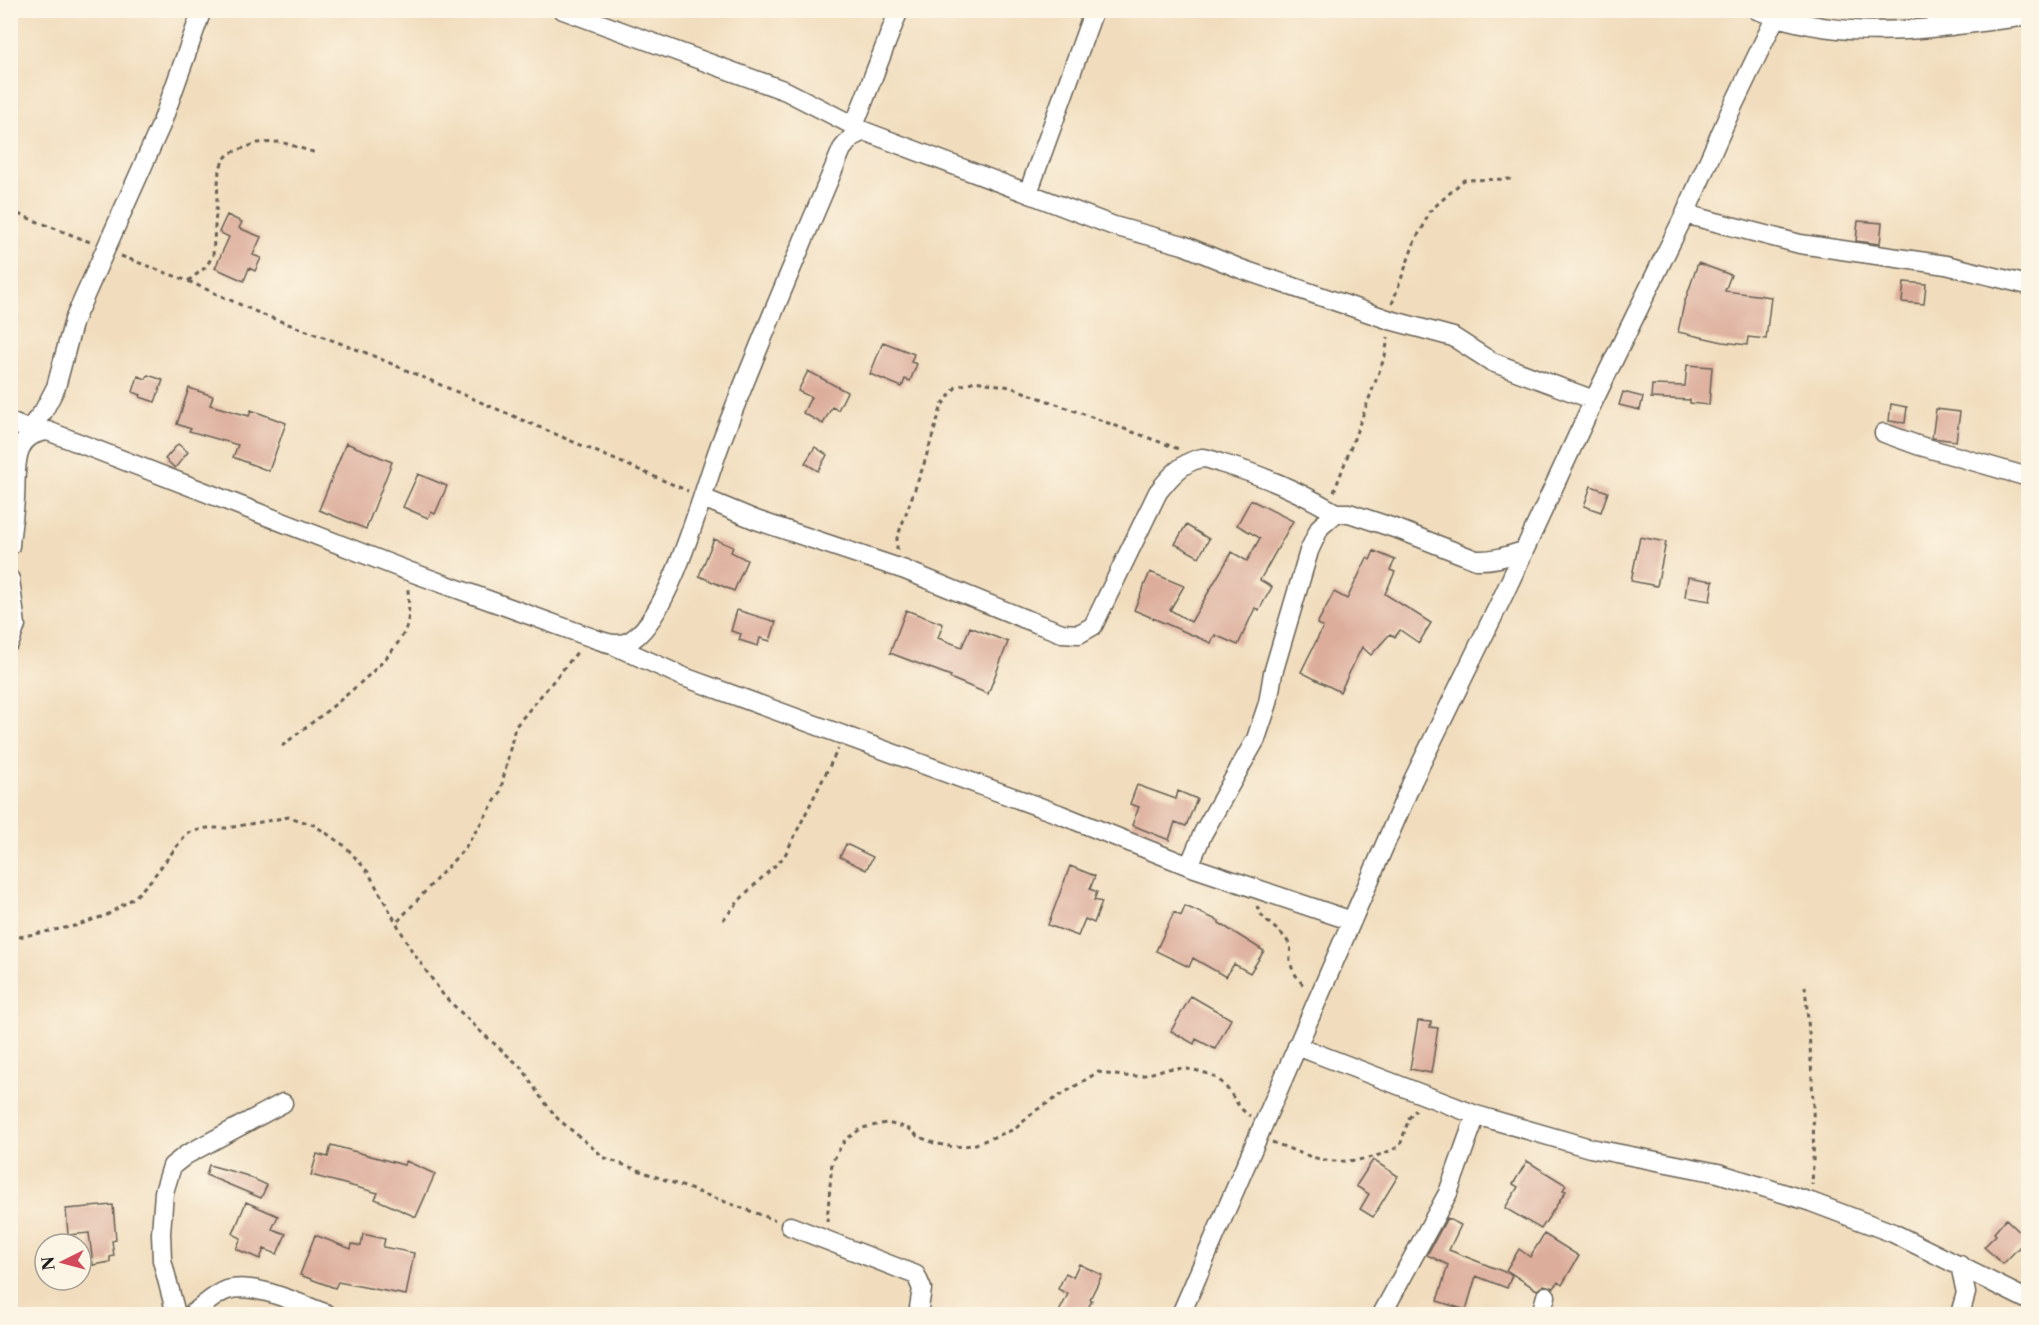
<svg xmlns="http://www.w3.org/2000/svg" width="2039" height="1325" viewBox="0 0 2039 1325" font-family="'Libre Caslon Text',serif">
	<rect width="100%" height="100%" fill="#fcf5e5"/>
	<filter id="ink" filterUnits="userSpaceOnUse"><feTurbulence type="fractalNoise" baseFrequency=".0167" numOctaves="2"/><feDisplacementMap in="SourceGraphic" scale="12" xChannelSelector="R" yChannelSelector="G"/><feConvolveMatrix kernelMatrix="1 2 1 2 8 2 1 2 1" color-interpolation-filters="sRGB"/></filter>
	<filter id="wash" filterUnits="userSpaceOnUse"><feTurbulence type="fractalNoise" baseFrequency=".008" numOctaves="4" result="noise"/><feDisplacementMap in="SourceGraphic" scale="24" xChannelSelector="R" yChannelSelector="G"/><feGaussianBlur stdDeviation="1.35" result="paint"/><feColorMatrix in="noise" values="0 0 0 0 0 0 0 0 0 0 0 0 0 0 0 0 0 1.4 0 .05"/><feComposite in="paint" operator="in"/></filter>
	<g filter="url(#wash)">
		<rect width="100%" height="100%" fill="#f1ddbd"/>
		<g id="blocks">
			<!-- building -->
			<path fill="#ddad9b" d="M227 215 242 222 239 228 261 237 253 255 261 258 255 271 249 268 244 281 215 268 229 237 219 232Z
				M1858 221 1882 223 1880 244 1856 241Z
				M1698 263 1731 275 1725 291 1771 297 1766 339 1748 337 1747 345 1723 342 1678 332 1684 304Z
				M1904 282 1926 284 1924 304 1902 302Z
				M883 342 914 354 911 362 917 364 910 381 905 379 902 387 870 374Z
				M1687 365 1712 367 1709 405 1690 403V400L1651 398 1652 385 1685 386Z
				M808 371 847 392 838 410 832 407 823 424 803 413 811 397 798 391Z
				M148 375 163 380 155 402 140 397 141 395 133 392 138 376 146 379Z
				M189 388 213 396 210 405 249 416 251 410 286 423 269 471 233 457 238 445 189 431 191 429 177 424Z
				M1623 392 1643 397 1640 410 1619 405Z
				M1891 404 1907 407 1905 423 1889 421Z
				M1936 409 1960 412 1956 441 1932 438Z
				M346 443 392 462 366 529 319 510Z
				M178 444 188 452 175 468 165 459Z
				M815 447 827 455 818 471 805 463Z
				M418 474 447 486 435 514 431 512 428 518 403 507Z
				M1591 486 1608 492 1601 512 1584 506Z
				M1251 500 1293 521 1260 580 1272 587 1259 610 1255 608 1238 645 1215 635 1211 643 1134 610 1150 572 1184 586 1170 610 1191 622 1232 552 1247 561 1260 538 1237 525Z
				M1186 525 1209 539 1199 557 1175 544Z
				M1640 537 1666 542 1657 586 1631 581Z
				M714 539 733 547 731 552 747 560 734 591 699 576Z
				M1374 551 1395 560 1390 570 1395 572 1385 594 1431 623 1419 643 1400 630 1395 637 1390 634 1371 655 1362 647 1340 692 1301 672 1323 627 1317 624 1334 592 1347 599 1367 558 1370 560Z
				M1688 577 1713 581 1710 601 1685 597Z
				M737 610 776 622 770 641 760 638 758 646 739 640 741 634 731 631Z
				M906 610 943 624 938 638 962 647 970 627 1008 642 988 694 950 678 951 676 890 653Z
				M1137 785 1176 799 1178 791 1197 799 1186 826 1175 822 1169 840 1132 825 1139 807 1130 804Z
				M846 844 873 857 866 870 840 857Z
				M1070 866 1095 876 1090 889 1097 892 1094 900 1102 902 1094 923 1085 919 1078 936 1048 925Z
				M1185 906 1219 921V923L1264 951 1250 973 1234 964 1226 977 1193 958 1189 967 1156 951 1174 912 1181 916Z
				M1191 996 1231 1019 1215 1049 1196 1039 1194 1044 1171 1031Z
				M1418 1021 1431 1022 1430 1027 1438 1028 1431 1073 1410 1069Z
				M331 1145 404 1165 406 1161 435 1174 416 1217 375 1199 378 1193 311 1175 317 1154 328 1157Z
				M1373 1160 1398 1176 1373 1217 1360 1209 1369 1194 1356 1186Z
				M1527 1161 1566 1185 1563 1190 1566 1191 1541 1229 1505 1208 1518 1187 1513 1184Z
				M209 1165 245 1175 267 1185 261 1198 206 1175Z
				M246 1202 278 1216 272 1229 286 1234 277 1254 264 1249 260 1259 236 1249 241 1238 233 1234Z
				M113 1205 116 1240 112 1241 114 1256 110 1257V1262L93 1265 89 1233 68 1235 66 1209Z
				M1447 1218 1461 1225 1449 1250 1512 1275 1507 1288 1476 1276 1466 1310 1437 1301 1448 1265 1427 1255Z
				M2006 1219 2027 1239 2003 1264 1984 1247 1996 1235 1994 1233Z
				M363 1234 385 1239 383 1247 414 1253 406 1295 338 1282 335 1288 300 1275 315 1235 351 1249 352 1244 361 1246Z
				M1544 1234 1579 1256 1562 1285 1558 1282 1554 1288 1544 1285 1537 1290 1506 1270 1519 1249 1530 1257Z
				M1079 1264 1102 1275 1090 1299 1092 1300 1086 1313 1080 1310 1077 1314H1058L1068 1294 1058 1289 1066 1273 1073 1277Z"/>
		</g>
	</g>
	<g filter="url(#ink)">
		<use href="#blocks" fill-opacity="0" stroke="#676054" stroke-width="1.5"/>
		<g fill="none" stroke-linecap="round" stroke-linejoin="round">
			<!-- street casing -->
			<g stroke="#676054" stroke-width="21">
				<path id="street" d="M563 10 786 91 864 131 1114 226 1183 245 1241 269 1390 320 1453 337 1492 362 1594 400
					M1757 10C1848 45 1935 28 2028 16
					M854 126 899 10
					M1028 193 1094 10
					M1685 214 1800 244 1946 265 2028 285
					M10 422 35 432
					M29 429 43 412 56 387 74 320 161 125 202 10
					M1884 433 1917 445 2028 477
					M703 498 756 520 905 570 1025 619 1062 633 1079 634 1093 626 1158 492C1169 478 1183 461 1202 458 1207 458 1215 461 1220 463 1260 474 1300 492 1336 513
					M10 546C11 530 14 515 15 499 17 470 10 434 48 431L408 571 590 637C604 642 619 649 633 639 672 612 703 489 721 442 759 343 801 246 842 149L852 137 864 131
					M10 579 16 625 10 642
					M615 646 684 677 1059 814 1189 866 1352 921
					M1189 866 1203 833 1256 739 1268 703 1273 673 1309 551 1320 527 1336 513H1349L1400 530 1476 560C1493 561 1507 556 1523 551
					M1297 1046 1476 1115 1590 1148 1718 1173 1811 1202 1893 1233 2028 1300
					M790 1226 916 1275 922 1289 918 1314
					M1960 1265 1966 1293 1960 1314
					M176 1314 162 1260 161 1233 164 1192 172 1166 186 1155 283 1103
					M192 1314C202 1307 215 1294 227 1290 257 1282 299 1304 327 1314
					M1181 1314 1413 780 1505 592 1594 400 1685 214 1730 112 1779 10
					M1382 1314 1448 1193 1476 1115
					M1541 1314 1546 1296"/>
			</g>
			<!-- path -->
			<path stroke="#676054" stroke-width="3" stroke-dasharray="4.5 4.5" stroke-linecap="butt" d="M10 211 90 242
				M121 256 188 281 261 314 364 352 688 491
				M188 281 206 267 213 255 219 170 224 159 230 153 258 143 281 142 316 153
				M1392 304 1416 238 1423 227 1429 212 1464 180 1513 179
				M1334 492 1385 356 1388 337
				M897 550V538L923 467 942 405 956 387 975 381 1010 387 1179 449
				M282 746C314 720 396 663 407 625 410 614 408 599 408 588
				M1257 906C1262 923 1279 927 1288 942 1293 948 1289 954 1290 961 1292 971 1298 979 1304 986
				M723 920 745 894 784 857 838 749
				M398 921 465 848 500 793 515 727 579 650
				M10 937H19L75 926 107 915 135 897 151 880 187 833 207 828H227L289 817 314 825 345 846 368 872 412 951 444 996 480 1031 523 1069 539 1095 558 1119 605 1158 775 1220
				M1805 986C1811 1052 1816 1118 1812 1185
				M1272 1142C1289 1148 1309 1158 1326 1160 1350 1164 1380 1157 1400 1146L1409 1118 1416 1110
				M827 1222 832 1162 845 1140 862 1128 886 1123 905 1127 913 1131 917 1136 934 1143 953 1147 973 1145 1015 1129 1035 1111 1098 1072C1112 1075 1125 1077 1139 1076 1148 1075 1157 1071 1166 1069 1180 1067 1204 1070 1216 1078 1231 1087 1235 1107 1250 1116"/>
			<!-- street -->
			<use href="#street" stroke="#fff" stroke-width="18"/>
		</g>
	</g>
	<!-- margin -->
	<rect width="2039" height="1325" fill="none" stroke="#fcf5e5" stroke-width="36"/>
	<!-- north arrow -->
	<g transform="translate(63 1262) rotate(264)"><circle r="28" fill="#fcf5e5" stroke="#a29e95" stroke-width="1.5"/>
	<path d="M0-4.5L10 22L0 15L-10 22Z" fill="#d1495b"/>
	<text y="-9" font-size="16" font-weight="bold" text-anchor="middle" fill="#1c1c1c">N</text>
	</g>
</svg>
